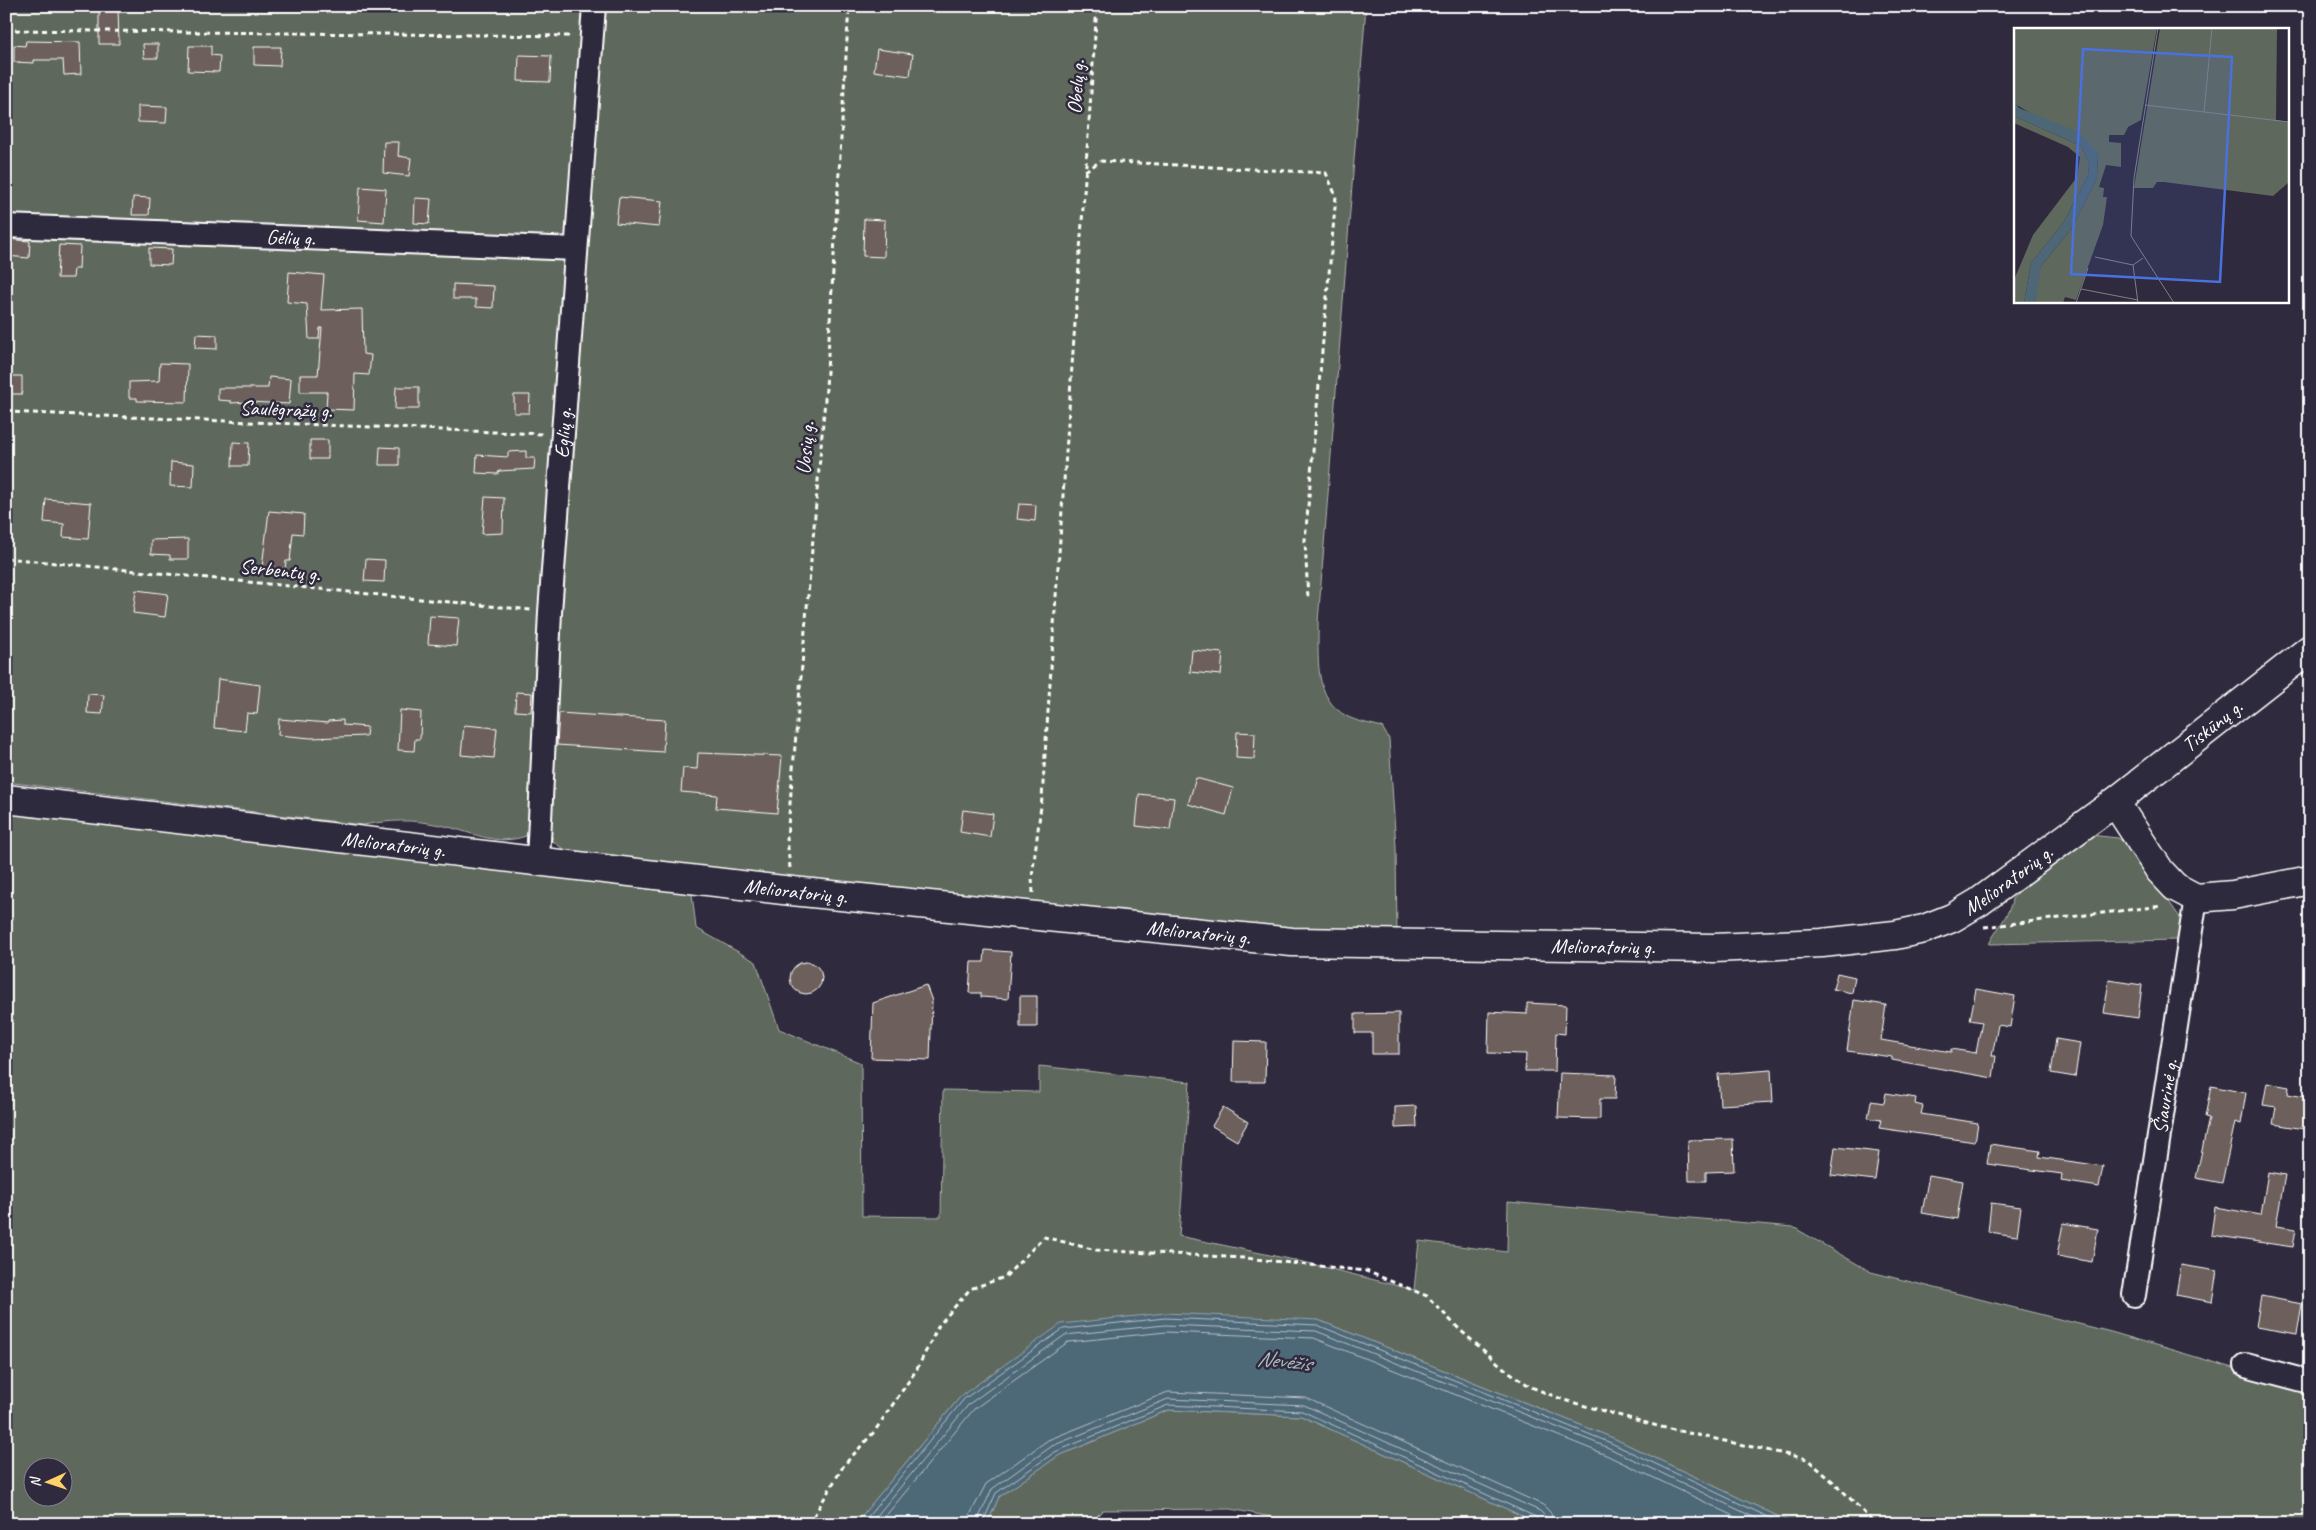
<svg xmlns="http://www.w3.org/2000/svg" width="2316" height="1530" viewBox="0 0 2316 1530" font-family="Caveat,sans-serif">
	<rect width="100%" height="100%" fill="#2f2a3d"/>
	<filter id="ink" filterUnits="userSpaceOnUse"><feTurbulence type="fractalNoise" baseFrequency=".02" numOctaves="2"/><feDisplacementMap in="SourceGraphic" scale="10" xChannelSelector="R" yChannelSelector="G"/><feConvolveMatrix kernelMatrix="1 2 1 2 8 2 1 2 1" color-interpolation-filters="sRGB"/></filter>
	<g filter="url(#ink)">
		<!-- green -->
		<path fill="#5e685c" stroke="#aeb4ae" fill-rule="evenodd" d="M6 6H1366L1318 622C1319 657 1312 698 1348 717 1358 722 1372 724 1382 727L1389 739 1396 847 1397 937 1173 924 567 852 554 842 533 787 529 788V822L526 836C495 847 470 831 440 825 410 819 393 820 363 825L6 782Z
			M6 810 438 861 692 894 696 928 756 962 779 1029 861 1063 862 1216 941 1217 943 1090 1039 1092V1066L1190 1082 1179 1236 1308 1263 1414 1290 1419 1241 1507 1252 1508 1202 1793 1227 1871 1272 2111 1332 2230 1367 2310 1386V1524H1794L1613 1438 1318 1320 961 1396 855 1524H6ZM32 1468H62V1498H32Z
			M2090 835 2118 838 2132 848 2181 919 2178 940 1989 944C1995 931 2012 911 2012 899L2032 876Z
			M1168 1410 1301 1416 1540 1524H1307L1231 1509 1103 1510 1089 1524H987L999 1497 1058 1456Z"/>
		<!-- water -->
		<path fill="#4e6777" stroke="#95a4ad" d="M1165 1313 1318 1320 1613 1438 1794 1524H1540L1301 1416 1168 1410 1058 1456 999 1497 987 1524H855L961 1396 1061 1324Z"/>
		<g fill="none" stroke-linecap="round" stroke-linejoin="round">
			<!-- shore -->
			<path stroke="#b8c2c9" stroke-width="1" d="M862 1524 964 1399 1063 1329 1165 1318 1317 1325 1611 1443 1783 1524
				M870 1524 969 1404 1065 1335 1165 1325 1316 1331 1609 1448 1768 1524
				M879 1524 974 1409 1068 1342 1166 1332 1314 1338 1606 1455 1751 1524
				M969 1524 970 1515 986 1484 1048 1440 1168 1392 1306 1398 1543 1505 1551 1513 1554 1524
				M976 1524 992 1489 1052 1446 1168 1399 1304 1405 1540 1511 1545 1516 1546 1524
				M982 1524 996 1493 1055 1452 1168 1405 1302 1411 1536 1517 1540 1524"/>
		</g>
		<!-- building -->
		<path fill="#6d605c" stroke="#fff" d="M99 6H118L119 44H99Z
			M26 41 80 42 81 74 64 75 63 60H34V63L14 62V45L25 46Z
			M143 44H158V58H144Z
			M189 46H211V55L220 56 219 72 188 71Z
			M254 47H281L280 66 254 65Z
			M877 49 913 54 910 76 874 71Z
			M519 55 551 56 550 82 518 81Z
			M138 106 167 107 166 123 138 122Z
			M384 142H399L398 156 411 158 409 176 383 173Z
			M360 187 386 189 384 222 358 220Z
			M133 197 150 198 149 215H132Z
			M619 197 662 201 659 227 616 223Z
			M415 198 431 199 429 224 414 223Z
			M864 219 885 220 884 257 863 256Z
			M6 239 30 241 29 258 6 256Z
			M59 245 80 246 79 269H74L73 278H57Z
			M149 248 172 249 171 265 149 264Z
			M289 272 324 275 321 310 362 309 363 354 371 355 369 375 355 374 354 410 326 409 327 392H300V375H318L322 328H320L319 339H309L307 304 287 302Z
			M453 284 494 286 493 308 476 307V299H453Z
			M196 334 217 335V349L195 348Z
			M160 363 188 364 187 402 137 401V398H129V382L159 381Z
			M6 376H22V394H6Z
			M269 377 291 379 289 404 248 402 231 403V401L218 400V388H268Z
			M396 387H419V409H395Z
			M514 395H530L529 413H514Z
			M310 440H328V459H310Z
			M233 442 249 443 248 466H232Z
			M380 447 399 448V465H379Z
			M526 451V458H535L534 469 499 471 498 474 476 473 477 455 508 457V452Z
			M171 462 194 464 193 487 170 486Z
			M485 497 504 498 503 533 482 534Z
			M46 499 91 503 88 539 63 537 64 524 44 522Z
			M1019 504 1036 505 1035 521 1017 519Z
			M269 511 304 514 303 534 293 533 290 561H286L285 569 262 567Z
			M188 539V559H170V555L151 554V540Z
			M366 559 385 560 384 582 364 581Z
			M136 590 168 594 165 617 133 613Z
			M430 616 459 618 456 646 428 644Z
			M1192 650 1223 653 1221 675 1190 672Z
			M218 679 260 685 257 714 247 713 245 731 214 728Z
			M516 692 532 693 531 712 515 711Z
			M88 694 104 695 102 714 87 713Z
			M400 710 421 712 420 739H415L414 751 398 750Z
			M559 713 665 720 663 752 557 745Z
			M279 719 328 723V721L343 720V725L367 727 366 736 311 738 278 735Z
			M464 725 497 728 494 758 461 755Z
			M1237 732 1255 733 1254 759 1236 758Z
			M698 753 782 756 777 813 716 808 717 795 681 792 683 768 697 769Z
			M1196 778 1233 788 1226 815 1188 804Z
			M1139 794 1174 798 1170 830 1136 826Z
			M963 810 993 814 990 837 960 832Z
			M985 950 1011 952 1008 999 981 997V993H969L971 962H984Z
			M790 978a16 16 0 1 1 32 0a16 16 0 1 1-32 0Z
			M1837 973 1855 977 1852 993 1833 989Z
			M2109 980 2142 985 2138 1018 2104 1013Z
			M926 985 932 1001 930 1060 871 1058 873 1003Z
			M1976 989 2015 996 2010 1027 1998 1025 1992 1056H1996L1993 1078 1892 1060V1057L1847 1051 1854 1000 1886 1005 1881 1040 1951 1052V1049L1976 1053 1982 1022 1970 1020Z
			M1020 996H1037V1027H1020Z
			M1527 1003 1566 1005 1565 1034 1556 1033 1555 1071H1525L1526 1054 1488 1053 1489 1012 1527 1014Z
			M1399 1013V1054H1372V1033H1355V1014Z
			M2056 1039 2080 1043 2075 1077 2051 1073Z
			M1234 1041 1266 1042 1265 1082H1233Z
			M1771 1070 1773 1102 1720 1105 1718 1074Z
			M1560 1073 1616 1075 1615 1099H1600V1119L1558 1118Z
			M2267 1083 2289 1087 2288 1094 2310 1098 2305 1129 2273 1124 2276 1107 2263 1105Z
			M2211 1086 2246 1093 2241 1124 2235 1122 2222 1183 2196 1178 2209 1118 2205 1117Z
			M1886 1093 1916 1098 1915 1104 1923 1106 1921 1114 1978 1123 1975 1142 1879 1128 1881 1120 1868 1118 1871 1101 1884 1103Z
			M1416 1106 1417 1127 1395 1128V1107Z
			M1223 1107 1248 1122 1237 1141 1212 1126Z
			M1733 1139 1734 1171 1706 1172V1181H1689L1688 1140Z
			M1990 1144 2040 1151 2039 1157 2103 1166 2099 1187 2061 1181 2062 1174 1987 1164Z
			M1835 1147 1879 1152 1875 1180 1831 1175Z
			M2268 1172 2285 1175 2276 1226 2296 1229 2293 1247 2211 1235 2215 1207 2261 1215Z
			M1929 1175 1963 1181 1957 1219 1922 1213Z
			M1991 1203 2021 1207 2017 1236 1988 1232Z
			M2063 1223 2098 1229 2092 1262 2057 1256Z
			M2181 1265 2217 1271 2212 1302 2176 1295Z
			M2261 1296 2302 1304 2297 1334 2256 1327Z"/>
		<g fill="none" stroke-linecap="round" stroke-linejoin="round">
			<!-- street casing -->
			<g stroke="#fff" stroke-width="26">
				<g id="street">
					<path id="s1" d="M6 226 576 249"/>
					<path id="s2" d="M538 861 550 612 594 6"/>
					<path id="s3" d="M2134 1295 2196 898"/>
					<path d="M2246 1365 2310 1382"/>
				</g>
			</g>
			<!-- secondary casing -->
			<g stroke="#fff" stroke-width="31">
				<g id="secondary">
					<path id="s4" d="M6 799 792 891 1292 942 1714 948 1822 943 1895 935 1924 929 1952 918 1979 902 2115 802 2310 649"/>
					<path d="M2115 802 2160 871 2175 887 2196 898 2233 895 2310 880"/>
				</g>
			</g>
			<!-- path -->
			<path stroke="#fff" stroke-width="3" stroke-dasharray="5 4" stroke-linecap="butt" d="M6 30 573 36
				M1085 171 1101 161 1326 173 1336 196 1305 540 1308 599
				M6 412 543 434
				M6 558 531 610
				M2304 614 2310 617
				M790 868 787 838 826 388 849 6
				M1033 893 1032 877 1042 798 1097 6
				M1984 927 2162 906
				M809 1524 844 1465 874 1432 917 1369 939 1325 970 1289 1005 1277 1044 1237 1096 1250 1245 1258 1366 1271 1427 1296 1460 1330 1505 1369 1531 1387 1564 1400 1661 1427 1807 1459 1839 1487 1875 1524"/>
			<!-- street -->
			<use href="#street" stroke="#2f2a3d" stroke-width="22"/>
			<!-- secondary -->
			<use href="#secondary" stroke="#2f2a3d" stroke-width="28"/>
		</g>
	</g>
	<g text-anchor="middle" stroke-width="5" stroke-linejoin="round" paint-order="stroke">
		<!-- street labels -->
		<g font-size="21" fill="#fff" stroke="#2f2a3d">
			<text transform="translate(1076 87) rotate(-86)" y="7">Obelų g.</text>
			<text dy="7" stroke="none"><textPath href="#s1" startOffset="285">Gėlių g.</textPath></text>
			<text transform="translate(286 409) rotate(2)" y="7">Saulėgrąžų g.</text>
			<text dy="7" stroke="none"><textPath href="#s2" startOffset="429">Eglių g.</textPath></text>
			<text transform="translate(805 448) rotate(-85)" y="7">Uosių g.</text>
			<text transform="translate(280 570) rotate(6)" y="7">Serbentų g.</text>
			<text dy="7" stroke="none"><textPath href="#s4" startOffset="2281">Tiskūnų g.</textPath></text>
			<text dy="7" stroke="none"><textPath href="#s4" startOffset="390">Melioratorių g.</textPath></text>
			<text dy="7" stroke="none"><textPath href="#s4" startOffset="2025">Melioratorių g.</textPath></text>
			<text dy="7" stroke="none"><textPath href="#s4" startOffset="795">Melioratorių g.</textPath></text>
			<text dy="7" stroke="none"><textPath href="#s4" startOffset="1200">Melioratorių g.</textPath></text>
			<text dy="7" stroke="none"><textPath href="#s4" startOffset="1605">Melioratorių g.</textPath></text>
			<text dy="7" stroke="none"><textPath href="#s3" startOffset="201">Šiaurinė g.</textPath></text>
		</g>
		<!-- water labels -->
		<g font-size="22" font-style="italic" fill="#afbbc2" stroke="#2f2a3d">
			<text transform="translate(1284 1360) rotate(6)" y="8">Nevėžis</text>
		</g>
	</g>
	<!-- overview -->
	<g transform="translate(2014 28)">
		<rect width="275" height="275" fill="#2f2a3d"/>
		<path d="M0 0H143L127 92 114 99 110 107H95V114L107 115V139L92 137 85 159 90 160 89 169H93L89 197 62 272 51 269 49 275H21L23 251 27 238 58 200 83 150 84 125 1 76ZM146 0H263L262 92 275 94V154L259 168 150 154H143L139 160H120ZM0 88 67 118 75 135 74 148 49 195 17 235 10 275H0V252L19 207 63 149 66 129 54 119 0 95Z" fill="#5e685c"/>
		<path d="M0 73 5 80 65 104 84 125 83 150 58 200 27 238 21 275H10L17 235 49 195 74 148 75 135 67 118 0 88Z" fill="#4e6777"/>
		<path fill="none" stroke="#827f8b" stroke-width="1" d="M144 0 120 150 117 208 160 275M131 77 275 94M190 84 198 0M81 229 119 237M67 261 124 272M62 275 74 240M124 275 119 237 129 230"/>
		<path fill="#4a71e0" fill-opacity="0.15" stroke="#4a71e0" stroke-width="2.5" d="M69 21 218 29 206 254 57 246Z"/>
		<rect width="275" height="275" fill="none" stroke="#fff" stroke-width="2.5"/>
	</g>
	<!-- margin -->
	<rect width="2316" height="1530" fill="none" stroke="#2f2a3d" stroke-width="25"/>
	<rect x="12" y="12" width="2291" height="1505" fill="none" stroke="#fff" stroke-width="2" filter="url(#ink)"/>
	<!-- north arrow -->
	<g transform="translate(48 1482) rotate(267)"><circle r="24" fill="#2f2a3d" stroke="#827f8b"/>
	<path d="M0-4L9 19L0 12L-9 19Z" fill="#ffd166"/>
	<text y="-8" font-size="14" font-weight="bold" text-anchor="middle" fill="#ffffff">N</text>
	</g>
</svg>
